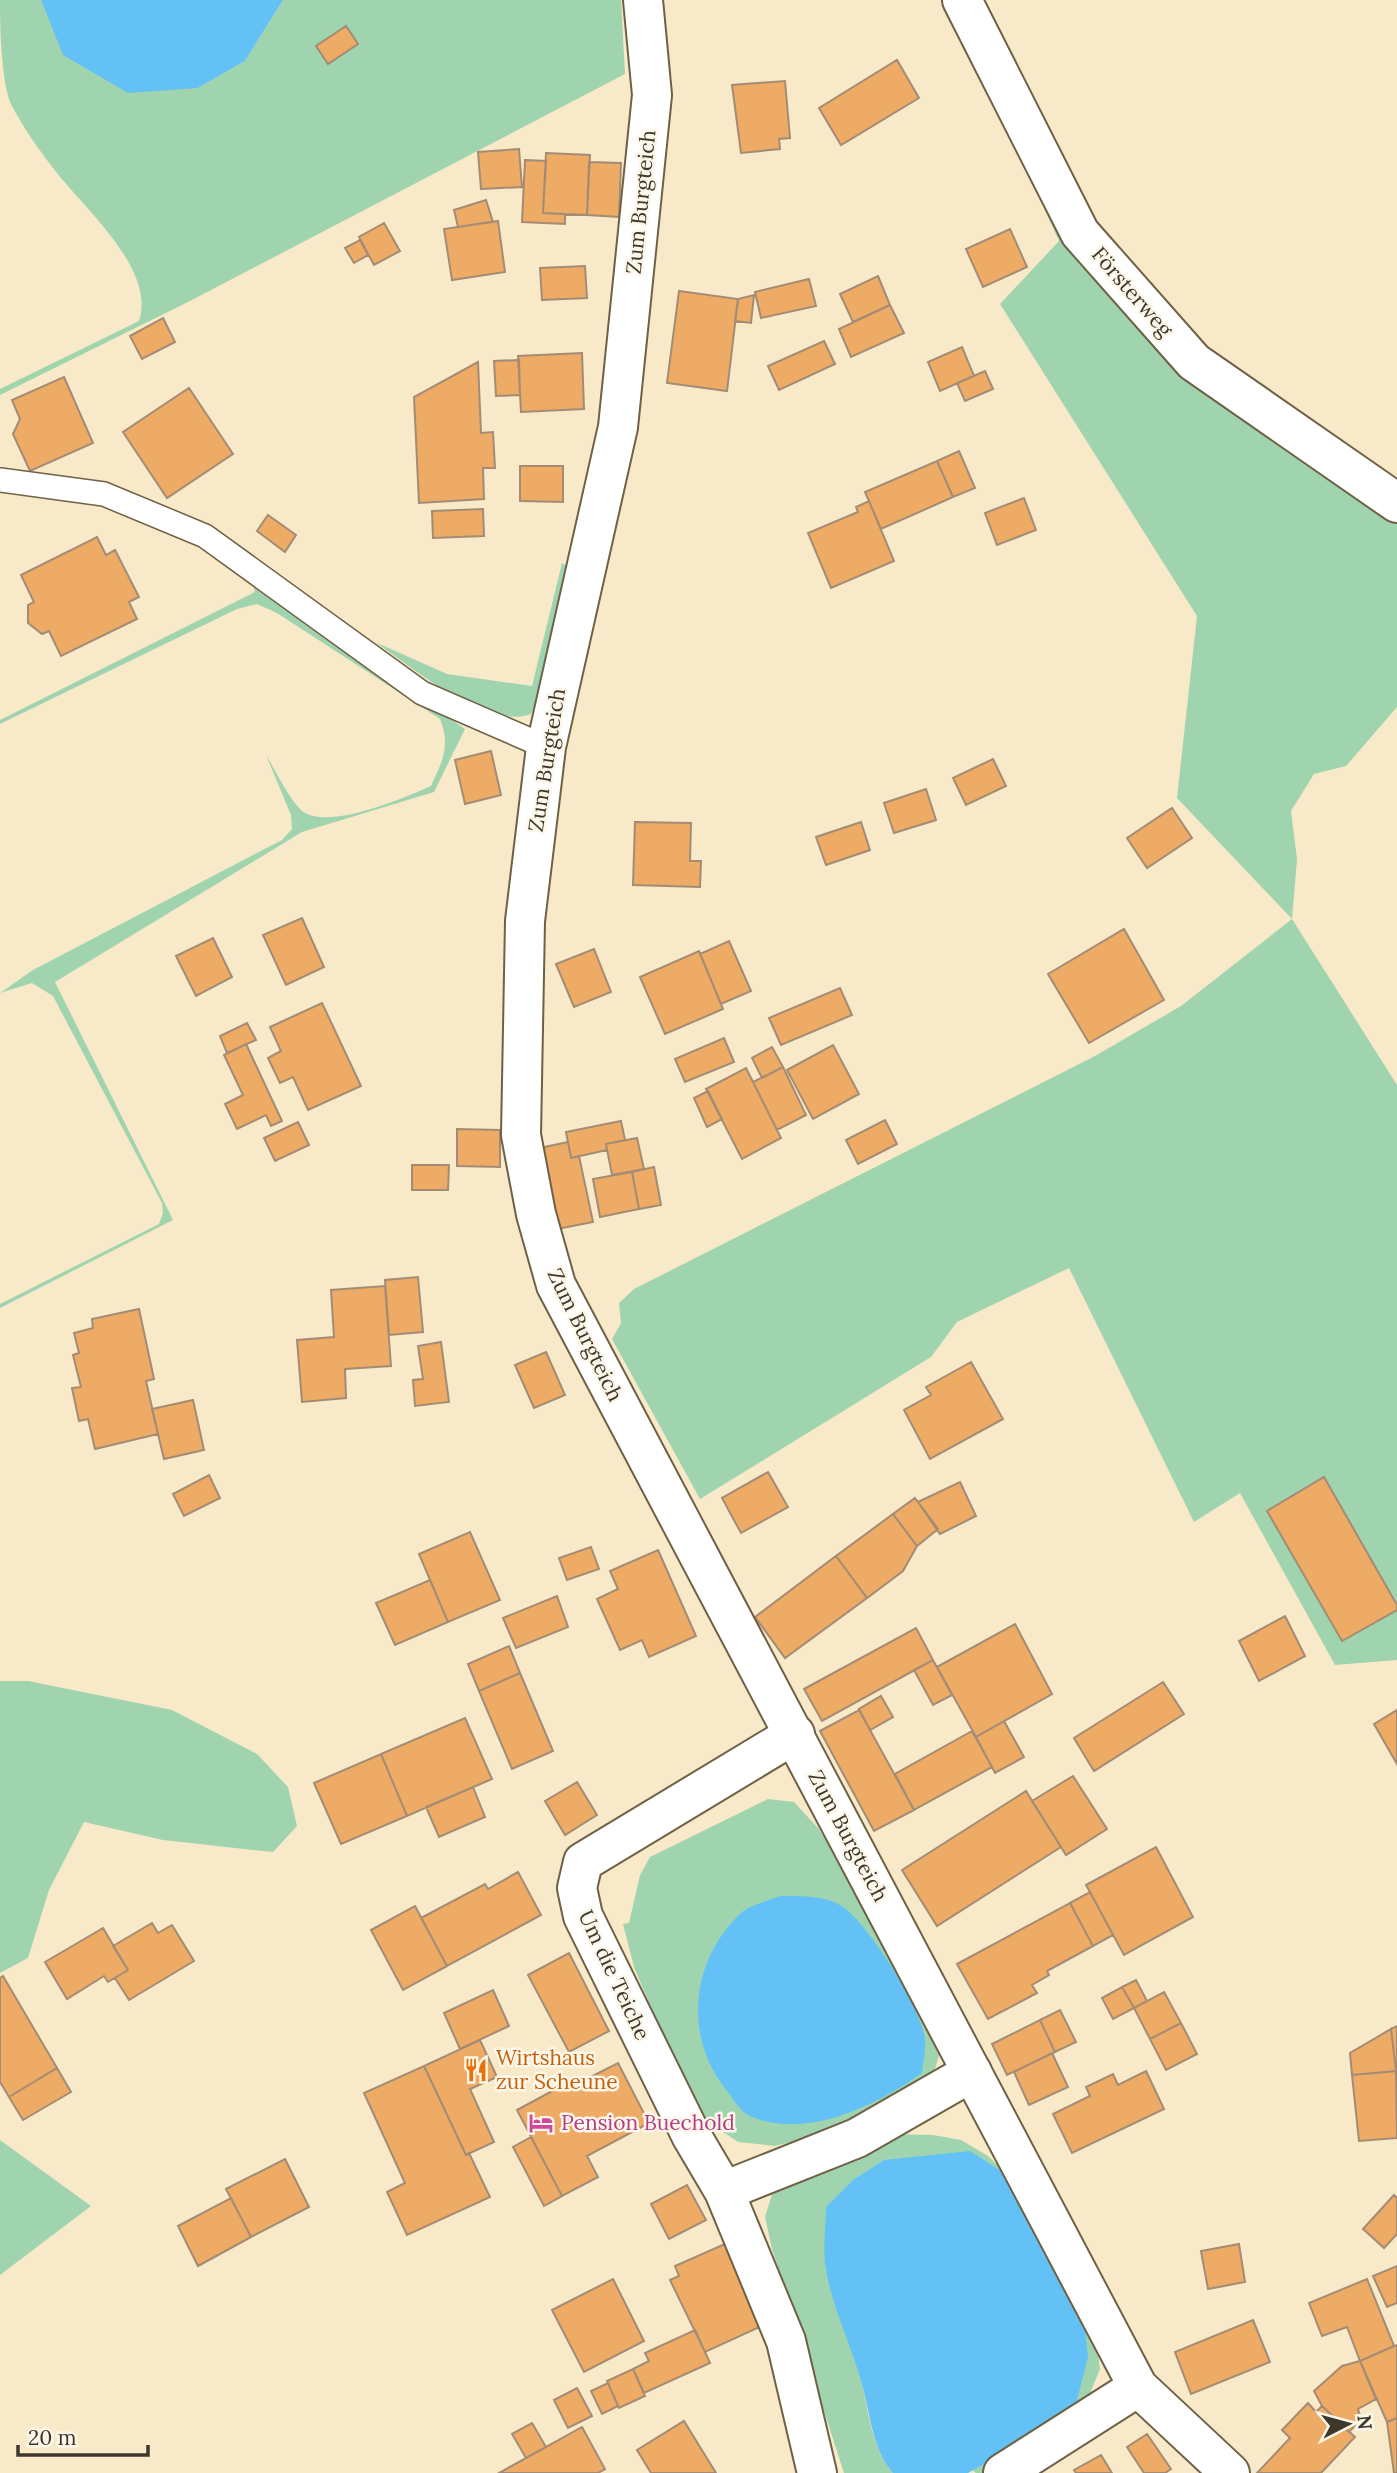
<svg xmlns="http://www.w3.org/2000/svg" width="1397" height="2473" viewBox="0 0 1397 2473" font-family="Lora,serif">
	<rect width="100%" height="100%" fill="#f8e9c9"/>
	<!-- green -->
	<path fill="#a0d4af" d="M0 0H41L64 55 198 88 245 61 283 0H621L625 74 188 302 0 395V389L139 321C156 270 86 210 57 173 41 153 24 129 12 106 1 86 0 24 0 0Z
		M953 7 1067 234 1397 509V707L1346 766 1314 774 1291 811 1297 859 1292 919 1397 1085V1660L1335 1665 1240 1493 1194 1522 1069 1268 957 1322 931 1357 700 1499 612 1339 621 1323 619 1303 634 1289 1095 1056 1181 1006 1292 919 1177 798 1197 616 1000 304 1059 241Z
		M562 563 566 566 538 699 531 714C487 731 411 666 375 642L447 674 532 686Z
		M251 579 258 589 465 729 434 792 302 832 55 982 173 1220 0 1308V1304L159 1224 163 1213 162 1203 53 996 32 983 0 993 33 970 282 840 292 829 291 815 266 755C276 771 287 796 301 810 325 832 404 798 431 786 442 762 451 746 440 719L277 613 257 604 237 609 0 724V720L255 592Z
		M0 1681H28L172 1710 257 1754 288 1787 297 1826 273 1852 163 1840 84 1822 49 1890 28 1958 0 1973Z
		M768 1799 794 1802 818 1828 918 1979 943 2041 934 2073 833 2132 775 2146 738 2142 704 2119 681 2079 634 1967 623 1924 629 1923 640 1875 650 1857Z
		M886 2134 933 2135 961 2140 988 2156 1020 2187 1094 2323 1100 2369 1086 2403 991 2473H976L861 2379C868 2409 872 2450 893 2473H844L772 2249 765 2217 773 2191Z
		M0 2140 91 2206 0 2275Z"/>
	<!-- water -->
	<path fill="#63c1f5" d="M41 0H283L245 61 198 88 128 93 63 55Z
		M780 1896C800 1896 826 1895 843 1907 869 1925 923 2010 925 2040 926 2051 923 2062 922 2073 877 2105 804 2142 748 2115 739 2111 731 2095 724 2087 683 2033 692 1959 741 1913 750 1905 768 1901 780 1896Z
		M970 2151 1001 2171 1037 2220 1083 2310 1088 2357 1076 2404 1050 2427 968 2473H893C872 2450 870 2411 861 2381 850 2341 830 2304 825 2262 823 2244 826 2225 826 2207L853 2180 884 2160Z"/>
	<!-- building -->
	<path fill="#edab65" stroke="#a48c74" stroke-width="2" d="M346 26 358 44 328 64 316 46Z
		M897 60 919 98 841 145 819 108Z
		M785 81 790 138 779 139 780 149 741 153 732 85Z
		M519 149 522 187 481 189 478 152Z
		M546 153 590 155 587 215 543 213Z
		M525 160 546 161 543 213 565 214V224L522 222Z
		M589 162 621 163 619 217 587 215Z
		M486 200 493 222 458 227 454 210Z
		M498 221 505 272 452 280 444 229Z
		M384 223 400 251 374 265 359 237Z
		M1010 229 1027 267 983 287 966 249Z
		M360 240 368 255 354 263 345 248Z
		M585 266 587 298 542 300 540 268Z
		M878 276 890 305 853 322 840 294Z
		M809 279 816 306 761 318 755 292Z
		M679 291 738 299 727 391 667 383Z
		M754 295 751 323 735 321 738 299Z
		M890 305 904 333 851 357 839 329Z
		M163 318 175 342 142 359 130 336Z
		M824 341 835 364 779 390 768 366Z
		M962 347 974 376 940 391 928 362Z
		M582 353 584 409 521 412 518 356Z
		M519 360 520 395 496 396 494 361Z
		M478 362 481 433 493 432 495 468H483L484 499 419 503 414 397Z
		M985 371 993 389 965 401 957 383Z
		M64 377 93 443 30 471 13 434 20 419 12 400Z
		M189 388 233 454 167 498 123 432Z
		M959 451 975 488 953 497 937 461Z
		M937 461 953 497 881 529 865 492Z
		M520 466H563V502L520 501Z
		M1024 498 1036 530 997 545 985 513Z
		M869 501 894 561 831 588 808 533 858 512 856 507Z
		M483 509 484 536 433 538 432 511Z
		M268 515 296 535 285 552 257 531Z
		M97 537 106 555 115 550 139 597 129 602 137 619 61 656 49 631 42 634 28 623V605L34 602 21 575Z
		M491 751 501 795 465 804 455 760Z
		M993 759 1006 786 966 805 953 778Z
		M926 789 936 820 894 833 884 803Z
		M1172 808 1192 838 1147 868 1127 838Z
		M635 822 691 823 690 861H701L700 887 633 885Z
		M861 822 870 850 826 865 816 837Z
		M302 918 324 967 286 985 263 935Z
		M1124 929 1164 1000 1089 1043 1048 974Z
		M213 938 232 977 196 996 176 956Z
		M729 941 751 991 721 1004 700 954Z
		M594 949 611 992 574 1007 556 964Z
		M699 951 723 1009 665 1034 640 977Z
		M840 988 852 1015 781 1045 769 1018Z
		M322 1003 361 1086 308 1110 293 1077 280 1083 268 1058 281 1051 270 1027Z
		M247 1023 256 1040 227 1053 220 1036Z
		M724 1038 734 1062 685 1082 675 1059Z
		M246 1044 282 1121 271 1126 266 1115 237 1129 225 1104 243 1095 224 1055Z
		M833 1045 859 1094 813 1119 787 1070Z
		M772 1047 783 1067 762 1078 752 1058Z
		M783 1067 806 1115 777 1130 753 1082Z
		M746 1068 781 1138 742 1159 706 1089Z
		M708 1091 722 1119 707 1127 694 1098Z
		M885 1120 897 1144 858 1164 846 1140Z
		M621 1121 625 1140 606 1144 607 1150 571 1158 566 1132Z
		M298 1122 309 1145 275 1161 264 1138Z
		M457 1129 500 1130V1167L457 1166Z
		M637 1138 644 1169 612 1175 606 1144Z
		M568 1142 571 1158 579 1156 593 1222 552 1230 535 1149Z
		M412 1165H449L448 1190H412Z
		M654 1167 661 1205 639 1209 632 1172Z
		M632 1172 639 1209 600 1217 593 1179Z
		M418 1277 423 1332 389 1335 385 1280Z
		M385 1286 391 1366 345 1369 346 1398 302 1402 297 1340 334 1337 331 1290Z
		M139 1309 154 1379 146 1381 158 1434 95 1449 88 1419 79 1421 72 1388 81 1387 73 1355 79 1353 74 1333 93 1328 92 1319Z
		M441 1342 449 1402 415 1406 413 1380 423 1379 418 1346Z
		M546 1352 565 1395 534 1408 515 1365Z
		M971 1362 1003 1419 930 1459 904 1410 931 1395 926 1387Z
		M193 1400 204 1450 164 1459 152 1409Z
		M768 1472 788 1507 741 1533 722 1498Z
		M209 1475 220 1498 184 1516 173 1494Z
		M1324 1477 1397 1605V1610L1342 1641 1267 1511Z
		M960 1482 976 1516 940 1534 918 1502Z
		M915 1498 938 1529 917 1546 893 1514Z
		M893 1514 917 1546 903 1571 867 1598 836 1556Z
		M470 1532 500 1600 448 1622 419 1554Z
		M591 1547 599 1569 567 1580 559 1558Z
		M658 1550 696 1636 649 1657 642 1640 620 1650 597 1599 618 1589 610 1571Z
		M836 1556 867 1598 785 1658 755 1617Z
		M430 1580 448 1622 395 1645 376 1603Z
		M557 1596 568 1627 516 1648 503 1618Z
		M1285 1616 1305 1656 1259 1681 1239 1641Z
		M1015 1624 1052 1694 976 1737 937 1667Z
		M916 1628 933 1660 822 1721 804 1689Z
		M509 1646 520 1673 479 1691 468 1664Z
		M933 1660 952 1695 933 1705 914 1670Z
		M520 1673 553 1751 512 1769 479 1691Z
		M1163 1682 1184 1714 1094 1771 1074 1738Z
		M881 1696 893 1717 870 1730 859 1709Z
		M859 1710 914 1810 874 1831 820 1731Z
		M1397 1710V1764L1374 1724Z
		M465 1718 492 1779 407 1816 381 1754Z
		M1004 1721 1024 1757 995 1773 976 1737Z
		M972 1731 992 1767 914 1810 895 1774Z
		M381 1754 407 1816 341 1844 314 1783Z
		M1073 1776 1107 1829 1066 1855 1032 1801Z
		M577 1782 597 1815 565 1835 545 1801Z
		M473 1787 485 1817 439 1837 426 1807Z
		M1026 1791 1061 1847 937 1926 902 1870Z
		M1156 1847 1193 1917 1124 1955 1086 1885Z
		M518 1872 541 1915 447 1966 421 1918 485 1884 488 1889Z
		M1090 1892 1113 1935 1093 1946 1070 1903Z
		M1070 1903 1093 1946 1047 1971 1049 1975 1032 1985 1037 1993 988 2019 957 1964Z
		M415 1906 447 1966 403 1990 371 1930Z
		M152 1923 158 1933 172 1925 194 1961 129 2000 115 1978 128 1970 113 1946Z
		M103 1928 128 1970 108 1982 104 1976 67 1999 45 1962Z
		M569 1953 609 2031 569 2052 528 1975Z
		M3 1976 57 2068 9 2097 0 2082V1978Z
		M1136 1980 1147 2001 1134 2008 1122 1987Z
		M1122 1987 1134 2008 1113 2019 1102 1998Z
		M493 1990 509 2026 460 2049 444 2013Z
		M1164 1992 1181 2023 1150 2039 1134 2008Z
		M1060 2010 1076 2042 1055 2052 1040 2020Z
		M1040 2020 1055 2052 1007 2075 992 2044Z
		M1181 2023 1197 2054 1166 2070 1150 2039Z
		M1397 2026V2071H1396L1391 2029Z
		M1391 2029 1396 2071 1352 2075 1350 2053Z
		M480 2040 497 2077 470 2089 494 2142 466 2155 424 2066Z
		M1052 2053 1068 2087 1029 2105 1014 2072Z
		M618 2063 649 2123 587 2156 598 2177 562 2196 517 2110 569 2082 571 2087Z
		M424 2066 466 2155 469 2153 490 2197 407 2235 387 2192 405 2183 364 2093Z
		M57 2068 71 2092 23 2120 9 2097Z
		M1146 2071 1164 2109 1072 2153 1053 2114 1090 2096 1086 2087 1113 2074 1118 2085Z
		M1396 2071 1397 2138 1359 2141 1352 2075Z
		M531 2137 562 2196 544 2206 513 2147Z
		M285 2159 309 2207 251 2237 226 2189Z
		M687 2185 706 2220 669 2239 651 2204Z
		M1394 2195 1397 2198V2234L1384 2248 1363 2229Z
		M231 2198 251 2237 198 2266 178 2226Z
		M727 2243 764 2325 705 2352 670 2280 679 2276 675 2266Z
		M1239 2244 1245 2282 1208 2289 1201 2251Z
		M1397 2266V2303L1387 2307 1373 2276Z
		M613 2279 644 2341 584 2372 552 2310Z
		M1367 2279 1394 2346 1360 2361 1347 2327 1322 2336 1309 2303Z
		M1253 2320 1270 2362 1191 2394 1175 2352Z
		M695 2330 710 2363 644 2393 633 2369 649 2361 645 2353Z
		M1397 2345V2418L1387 2422 1360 2361Z
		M1360 2361 1376 2399 1358 2409 1361 2419 1349 2432 1322 2406 1314 2391 1342 2366Z
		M633 2369 645 2396 619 2408 607 2381Z
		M608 2383 618 2406 602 2414 591 2391Z
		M577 2388 592 2416 568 2428 554 2400Z
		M1308 2403 1316 2412 1322 2406 1355 2437 1321 2473H1257L1290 2438 1282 2430Z
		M1397 2418V2473H1394L1387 2422Z
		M684 2421 716 2473H651L637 2450Z
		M532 2423 546 2447 526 2458 512 2434Z
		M582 2427 605 2469 598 2473H499Z
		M1147 2434 1171 2469 1165 2473H1144L1127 2447Z
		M1101 2455 1112 2473H1076L1074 2470Z"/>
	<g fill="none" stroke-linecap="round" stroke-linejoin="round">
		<!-- service casing -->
		<g stroke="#6e6145" stroke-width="26">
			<path id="service" d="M0 480 104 494 205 536 422 693 546 747"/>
		</g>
		<!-- minor casing -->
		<g stroke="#6e6145" stroke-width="42">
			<path id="minor" d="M962 0 1080 233 1194 362 1397 503
				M795 1734 583 1862 577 1888 583 1916 691 2135 724 2191 786 2341 817 2473
				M724 2191 857 2138 972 2072
				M1003 2473 1138 2387"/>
		</g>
		<!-- tertiary casing -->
		<g stroke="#6e6145" stroke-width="42">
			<path id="tertiary" d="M643 0 652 95 618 427 546 747 525 921 521 1135 536 1214 556 1285 1138 2387 1230 2473"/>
		</g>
		<!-- service -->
		<use href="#service" stroke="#fff" stroke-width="23"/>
		<!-- minor -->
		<use href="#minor" stroke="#fff" stroke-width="38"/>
		<!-- tertiary -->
		<use href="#tertiary" stroke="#fff" stroke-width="38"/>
	</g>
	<!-- icons -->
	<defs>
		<g id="restaurant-bare" transform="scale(1.89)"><path d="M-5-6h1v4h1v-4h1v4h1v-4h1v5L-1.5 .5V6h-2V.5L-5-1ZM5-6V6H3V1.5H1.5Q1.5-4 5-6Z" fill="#e8710a" stroke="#fdf7ea" stroke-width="2.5" paint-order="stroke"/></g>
		<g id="hotel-bare" transform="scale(1.89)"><path d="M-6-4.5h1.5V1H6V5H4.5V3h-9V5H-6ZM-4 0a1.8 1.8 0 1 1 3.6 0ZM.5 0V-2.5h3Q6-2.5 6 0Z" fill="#d1479c" stroke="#fdf7ea" stroke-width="2.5" paint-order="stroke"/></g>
	</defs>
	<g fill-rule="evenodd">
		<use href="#restaurant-bare" x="476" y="2070"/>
		<use href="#hotel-bare" x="541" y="2123"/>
	</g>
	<g text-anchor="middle" stroke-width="5" stroke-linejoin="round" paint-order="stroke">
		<!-- street labels -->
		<g font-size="21" fill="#3e382c" stroke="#fdf7ea">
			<text transform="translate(641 202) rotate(-84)" y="7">Zum Burgteich</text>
			<text transform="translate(1132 292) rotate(49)" y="7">Försterweg</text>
			<text transform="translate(547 760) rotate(-81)" y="7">Zum Burgteich</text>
			<text transform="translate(585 1335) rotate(64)" y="7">Zum Burgteich</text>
			<text transform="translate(848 1836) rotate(62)" y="7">Zum Burgteich</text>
			<text transform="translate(614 1975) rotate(65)" y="7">Um die Teiche</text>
		</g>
		<!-- food labels -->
		<g font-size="21" fill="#c56008" stroke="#fdf7ea" text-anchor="start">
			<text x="496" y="2065">Wirtshaus<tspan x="496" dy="24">zur Scheune</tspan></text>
		</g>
		<!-- hotel labels -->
		<g font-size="21" fill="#b23c85" stroke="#fdf7ea" text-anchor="start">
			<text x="561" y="2130">Pension Buechold</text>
		</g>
	</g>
	<!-- north arrow -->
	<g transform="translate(1348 2424) rotate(84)" stroke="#fdf7ea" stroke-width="5" paint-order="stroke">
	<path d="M0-5L12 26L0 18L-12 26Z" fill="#3e382c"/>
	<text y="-10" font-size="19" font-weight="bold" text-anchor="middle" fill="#3e382c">N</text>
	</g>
	<!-- scale -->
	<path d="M18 2445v10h130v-10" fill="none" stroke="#3e382c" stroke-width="3.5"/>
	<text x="28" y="2445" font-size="21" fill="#3e382c" stroke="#fdf7ea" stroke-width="5" paint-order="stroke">20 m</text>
</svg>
